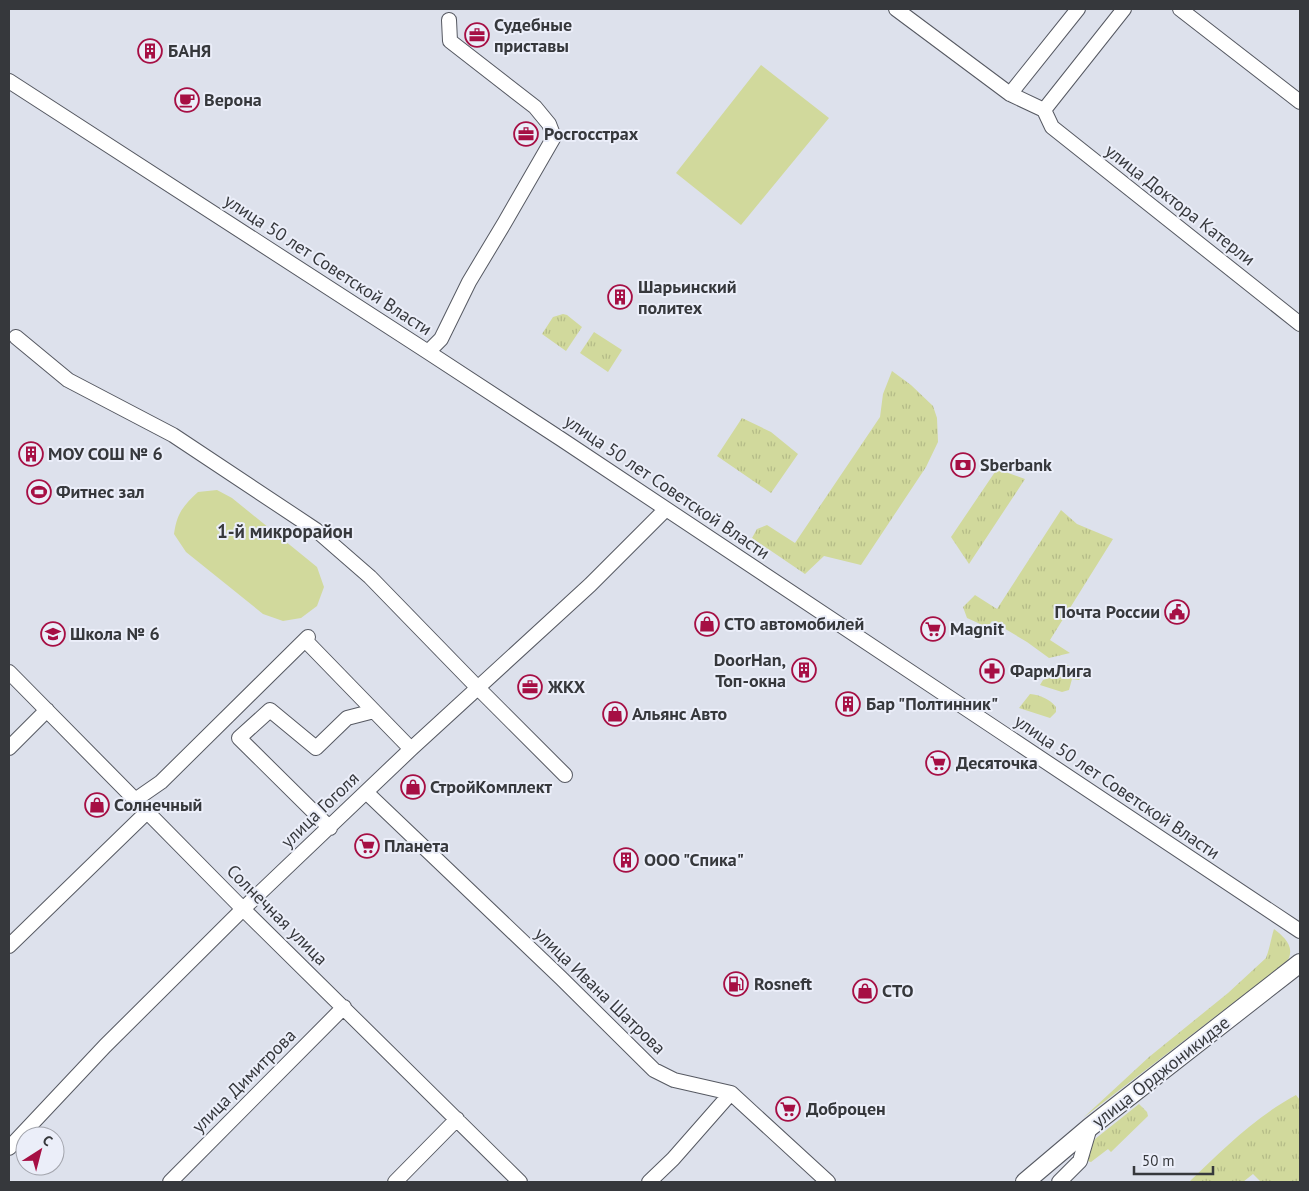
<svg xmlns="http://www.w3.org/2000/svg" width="1309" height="1191" viewBox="0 0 1309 1191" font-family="'PT Sans',sans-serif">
	<defs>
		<pattern id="grass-tufts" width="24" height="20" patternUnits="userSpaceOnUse" patternTransform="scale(1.25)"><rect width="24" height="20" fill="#d1d99c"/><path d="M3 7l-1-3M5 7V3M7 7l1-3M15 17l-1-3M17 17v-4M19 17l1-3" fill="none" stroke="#b4bb87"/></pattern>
	</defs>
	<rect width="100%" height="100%" fill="#dde1ec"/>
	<!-- grass -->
	<path fill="url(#grass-tufts)" d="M563 314 567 315 582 327 566 351 542 334 553 317Z
		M594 332 622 350 608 372 580 353Z
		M892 371 911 385 933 406 937 418 938 442 926 467 861 565 824 556 805 574 752 538 757 529 767 525 795 543 880 417 883 394Z
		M742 418 771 432 798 454 771 493 717 456Z
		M997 469 1025 479 969 564 951 537Z
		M1061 510 1077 524 1113 539 1050 640 1070 653 1049 658 1027 642 992 621 987 628 978 623 967 618 963 607 975 595 997 609Z
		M1067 665 1085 673 1079 680 1072 679 1069 690 1062 692 1040 685 1043 680 1060 675Z
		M1030 694C1040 695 1050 699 1056 707V712L1050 718 1019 708Z
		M1274 929C1283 936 1294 945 1289 958 1287 961 1282 965 1280 967L1083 1118 1149 1057 1228 993 1266 958C1270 948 1271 938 1274 929Z
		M1296 1095 1300 1100V1182H1261L1253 1174 1243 1182H1189C1222 1150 1255 1117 1296 1095Z
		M1139 1104 1147 1112 1148 1116 1111 1152 1108 1149 1091 1162 1084 1160 1088 1150 1095 1139Z"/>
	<!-- pitch -->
	<path fill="#d1d99c" d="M761 65 829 118 741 225 676 173Z
		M217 490 232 498 317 567 324 587 317 606 301 618 283 621 263 614 186 552 174 534C177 513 183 506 198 492Z"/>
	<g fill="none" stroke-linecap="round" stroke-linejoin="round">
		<!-- minor casing -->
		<g stroke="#565962" stroke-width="16">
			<path id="minor" d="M896 9 1010 94 1044 110
				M1180 9 1300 102
				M9 81 428 352 561 439 1300 931
				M1010 94 1078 9
				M1044 110 1052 127 1300 324
				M1044 110 1124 9
				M16 337 68 380 173 435 316 530 370 577 478 688 565 775
				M428 352 441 339 469 282 505 222 554 137 549 124 535 107 450 41 449 20
				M305 640 374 711
				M9 672 243 909 520 1182
				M9 748 47 710
				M366 792 561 978 654 1070 674 1080 731 1093 828 1182
				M135 800 161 782 308 637
				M330 828 239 738 270 710 316 748 347 718 374 711 411 749
				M9 946 147 812
				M9 1148 105 1046 243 909 411 749 590 585 666 509
				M170 1182 344 1007
				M395 1182 457 1119
				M649 1182 673 1159 731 1093
				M1059 1182 1080 1161 1090 1127"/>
		</g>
		<!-- major casing -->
		<g stroke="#565962" stroke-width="20">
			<path id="major" d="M1025 1182 1090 1127 1300 963"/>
		</g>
		<!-- minor -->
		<use href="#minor" stroke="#fff" stroke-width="14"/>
		<!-- major -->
		<use href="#major" stroke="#fff" stroke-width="18"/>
	</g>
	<!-- icons -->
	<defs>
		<g id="office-ring" transform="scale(1.25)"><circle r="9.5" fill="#ebeef9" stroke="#a60f44" stroke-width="1.5"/><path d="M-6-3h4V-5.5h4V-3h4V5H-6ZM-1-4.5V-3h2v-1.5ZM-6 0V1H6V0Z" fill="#a60f44"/></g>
		<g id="building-ring" transform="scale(1.25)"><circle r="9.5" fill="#ebeef9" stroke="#a60f44" stroke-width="1.5"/><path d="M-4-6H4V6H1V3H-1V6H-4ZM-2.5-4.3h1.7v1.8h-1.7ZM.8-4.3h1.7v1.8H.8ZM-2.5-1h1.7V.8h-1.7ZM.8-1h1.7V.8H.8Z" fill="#a60f44"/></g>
		<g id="cafe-ring" transform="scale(1.25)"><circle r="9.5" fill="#ebeef9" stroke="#a60f44" stroke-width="1.5"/><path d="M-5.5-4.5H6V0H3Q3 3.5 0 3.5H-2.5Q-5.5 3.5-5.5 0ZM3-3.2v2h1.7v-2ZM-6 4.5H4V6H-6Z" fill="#a60f44"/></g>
		<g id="bank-ring" transform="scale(1.25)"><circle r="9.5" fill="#ebeef9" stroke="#a60f44" stroke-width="1.5"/><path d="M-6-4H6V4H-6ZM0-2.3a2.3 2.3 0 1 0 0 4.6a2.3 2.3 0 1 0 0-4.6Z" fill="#a60f44"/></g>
		<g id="stadium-ring" transform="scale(1.25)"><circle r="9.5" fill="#ebeef9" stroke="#a60f44" stroke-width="1.5"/><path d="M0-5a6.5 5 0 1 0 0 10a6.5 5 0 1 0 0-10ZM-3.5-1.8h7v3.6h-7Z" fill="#a60f44"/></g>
		<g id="civic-ring" transform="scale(1.25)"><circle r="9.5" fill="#ebeef9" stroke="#a60f44" stroke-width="1.5"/><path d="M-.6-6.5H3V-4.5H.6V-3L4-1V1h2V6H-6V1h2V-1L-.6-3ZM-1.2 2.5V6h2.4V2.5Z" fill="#a60f44"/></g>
		<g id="shop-ring" transform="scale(1.25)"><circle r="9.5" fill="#ebeef9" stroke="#a60f44" stroke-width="1.5"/><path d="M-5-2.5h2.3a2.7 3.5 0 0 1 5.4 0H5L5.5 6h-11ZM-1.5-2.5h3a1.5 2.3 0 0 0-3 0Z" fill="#a60f44"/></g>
		<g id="supermarket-ring" transform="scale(1.25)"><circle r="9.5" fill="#ebeef9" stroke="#a60f44" stroke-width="1.5"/><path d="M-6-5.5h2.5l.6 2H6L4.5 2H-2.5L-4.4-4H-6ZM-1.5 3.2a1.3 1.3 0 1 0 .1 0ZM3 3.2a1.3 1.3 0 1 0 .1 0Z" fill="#a60f44"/></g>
		<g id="school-ring" transform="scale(1.25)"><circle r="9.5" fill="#ebeef9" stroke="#a60f44" stroke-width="1.5"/><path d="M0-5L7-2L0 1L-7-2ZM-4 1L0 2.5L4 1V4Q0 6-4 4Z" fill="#a60f44"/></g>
		<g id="pharmacy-ring" transform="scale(1.25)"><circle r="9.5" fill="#ebeef9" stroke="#a60f44" stroke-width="1.5"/><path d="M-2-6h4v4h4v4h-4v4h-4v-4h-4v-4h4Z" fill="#a60f44"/></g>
		<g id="fuel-ring" transform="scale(1.25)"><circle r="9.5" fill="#ebeef9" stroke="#a60f44" stroke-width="1.5"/><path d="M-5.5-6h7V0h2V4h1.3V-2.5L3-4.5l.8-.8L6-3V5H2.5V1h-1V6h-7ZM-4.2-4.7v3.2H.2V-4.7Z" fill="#a60f44"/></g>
	</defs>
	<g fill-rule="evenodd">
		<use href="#office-ring" x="477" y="35"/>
		<use href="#building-ring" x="150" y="51"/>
		<use href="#cafe-ring" x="187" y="100"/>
		<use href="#office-ring" x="526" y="134"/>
		<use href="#building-ring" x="620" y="297"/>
		<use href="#building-ring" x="31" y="454"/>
		<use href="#bank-ring" x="963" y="465"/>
		<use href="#stadium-ring" x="39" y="492"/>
		<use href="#civic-ring" x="1177" y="612"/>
		<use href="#shop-ring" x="707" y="624"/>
		<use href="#supermarket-ring" x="933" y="629"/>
		<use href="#school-ring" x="53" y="634"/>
		<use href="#building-ring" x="804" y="670"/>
		<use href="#pharmacy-ring" x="992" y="671"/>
		<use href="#office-ring" x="530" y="687"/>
		<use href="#building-ring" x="848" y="704"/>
		<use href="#shop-ring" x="615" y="714"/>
		<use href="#supermarket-ring" x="938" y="763"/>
		<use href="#shop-ring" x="413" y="787"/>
		<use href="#shop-ring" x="97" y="805"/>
		<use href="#supermarket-ring" x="367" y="846"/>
		<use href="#building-ring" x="626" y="860"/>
		<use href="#fuel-ring" x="736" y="984"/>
		<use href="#shop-ring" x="865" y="991"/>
		<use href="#supermarket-ring" x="788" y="1109"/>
	</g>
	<g text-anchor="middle" stroke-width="4" stroke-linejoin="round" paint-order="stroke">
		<!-- poi labels -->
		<g font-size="18" font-weight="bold" fill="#36383c" stroke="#ebeef9" text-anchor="start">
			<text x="494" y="31">Судебные<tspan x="494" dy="21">приставы</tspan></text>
			<text x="168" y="57">БАНЯ</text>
			<text x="204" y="106">Верона</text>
			<text x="544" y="140">Росгосстрах</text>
			<text x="638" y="293">Шарьинский<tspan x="638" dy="21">политех</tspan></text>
			<text x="48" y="460">МОУ СОШ № 6</text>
			<text x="980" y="471">Sberbank</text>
			<text x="56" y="498">Фитнес зал</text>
			<text x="1160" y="618" text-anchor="end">Почта России</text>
			<text x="724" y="630">СТО автомобилей</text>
			<text x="950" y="635">Magnit</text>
			<text x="70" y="640">Школа № 6</text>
			<text x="786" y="666" text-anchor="end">DoorHan,<tspan x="786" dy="21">Топ-окна</tspan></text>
			<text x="1010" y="677">ФармЛига</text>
			<text x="548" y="693">ЖКХ</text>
			<text x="866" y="710">Бар "Полтинник"</text>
			<text x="632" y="720">Альянс Авто</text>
			<text x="956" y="769">Десяточка</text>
			<text x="430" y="793">СтройКомплект</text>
			<text x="114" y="811">Солнечный</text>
			<text x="384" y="852">Планета</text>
			<text x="644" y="866">ООО "Спика"</text>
			<text x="754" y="990">Rosneft</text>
			<text x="882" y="997">СТО</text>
			<text x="806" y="1115">Доброцен</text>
		</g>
		<!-- street labels -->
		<g font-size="18" fill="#36383c" stroke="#ebeef9">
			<text transform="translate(1180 205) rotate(38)" y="6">улица Доктора Катерли</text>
			<text transform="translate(328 265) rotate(33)" y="6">улица 50 лет Советской Власти</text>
			<text transform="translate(667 487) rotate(34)" y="6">улица 50 лет Советской Власти</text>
			<text transform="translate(1117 787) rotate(34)" y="6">улица 50 лет Советской Власти</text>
			<text transform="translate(320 810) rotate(-44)" y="6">улица Гоголя</text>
			<text transform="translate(277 915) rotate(45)" y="6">Солнечная улица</text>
			<text transform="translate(600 991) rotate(44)" y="6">улица Ивана Шатрова</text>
			<text transform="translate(1161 1072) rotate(-38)" y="6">улица Орджоникидзе</text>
			<text transform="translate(244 1081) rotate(-45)" y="6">улица Димитрова</text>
		</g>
		<!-- neighbourhood labels -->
		<g font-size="19" font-weight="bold" fill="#36383c" stroke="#ebeef9">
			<text x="285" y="538">1-й микрорайон</text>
		</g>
	</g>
	<!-- border -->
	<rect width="1309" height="1191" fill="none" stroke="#36383c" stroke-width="20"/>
	<!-- north arrow -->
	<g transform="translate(40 1151) rotate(36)"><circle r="24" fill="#ebeef9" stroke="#a3a5ad"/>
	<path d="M0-4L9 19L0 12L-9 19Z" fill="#a60f44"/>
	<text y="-8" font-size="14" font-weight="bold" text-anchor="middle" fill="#36383c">С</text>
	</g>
	<!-- scale -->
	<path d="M1134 1166v8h79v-8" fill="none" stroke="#36383c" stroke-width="2.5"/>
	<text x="1142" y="1166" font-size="15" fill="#36383c" stroke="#ebeef9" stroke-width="4" paint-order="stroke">50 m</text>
</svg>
